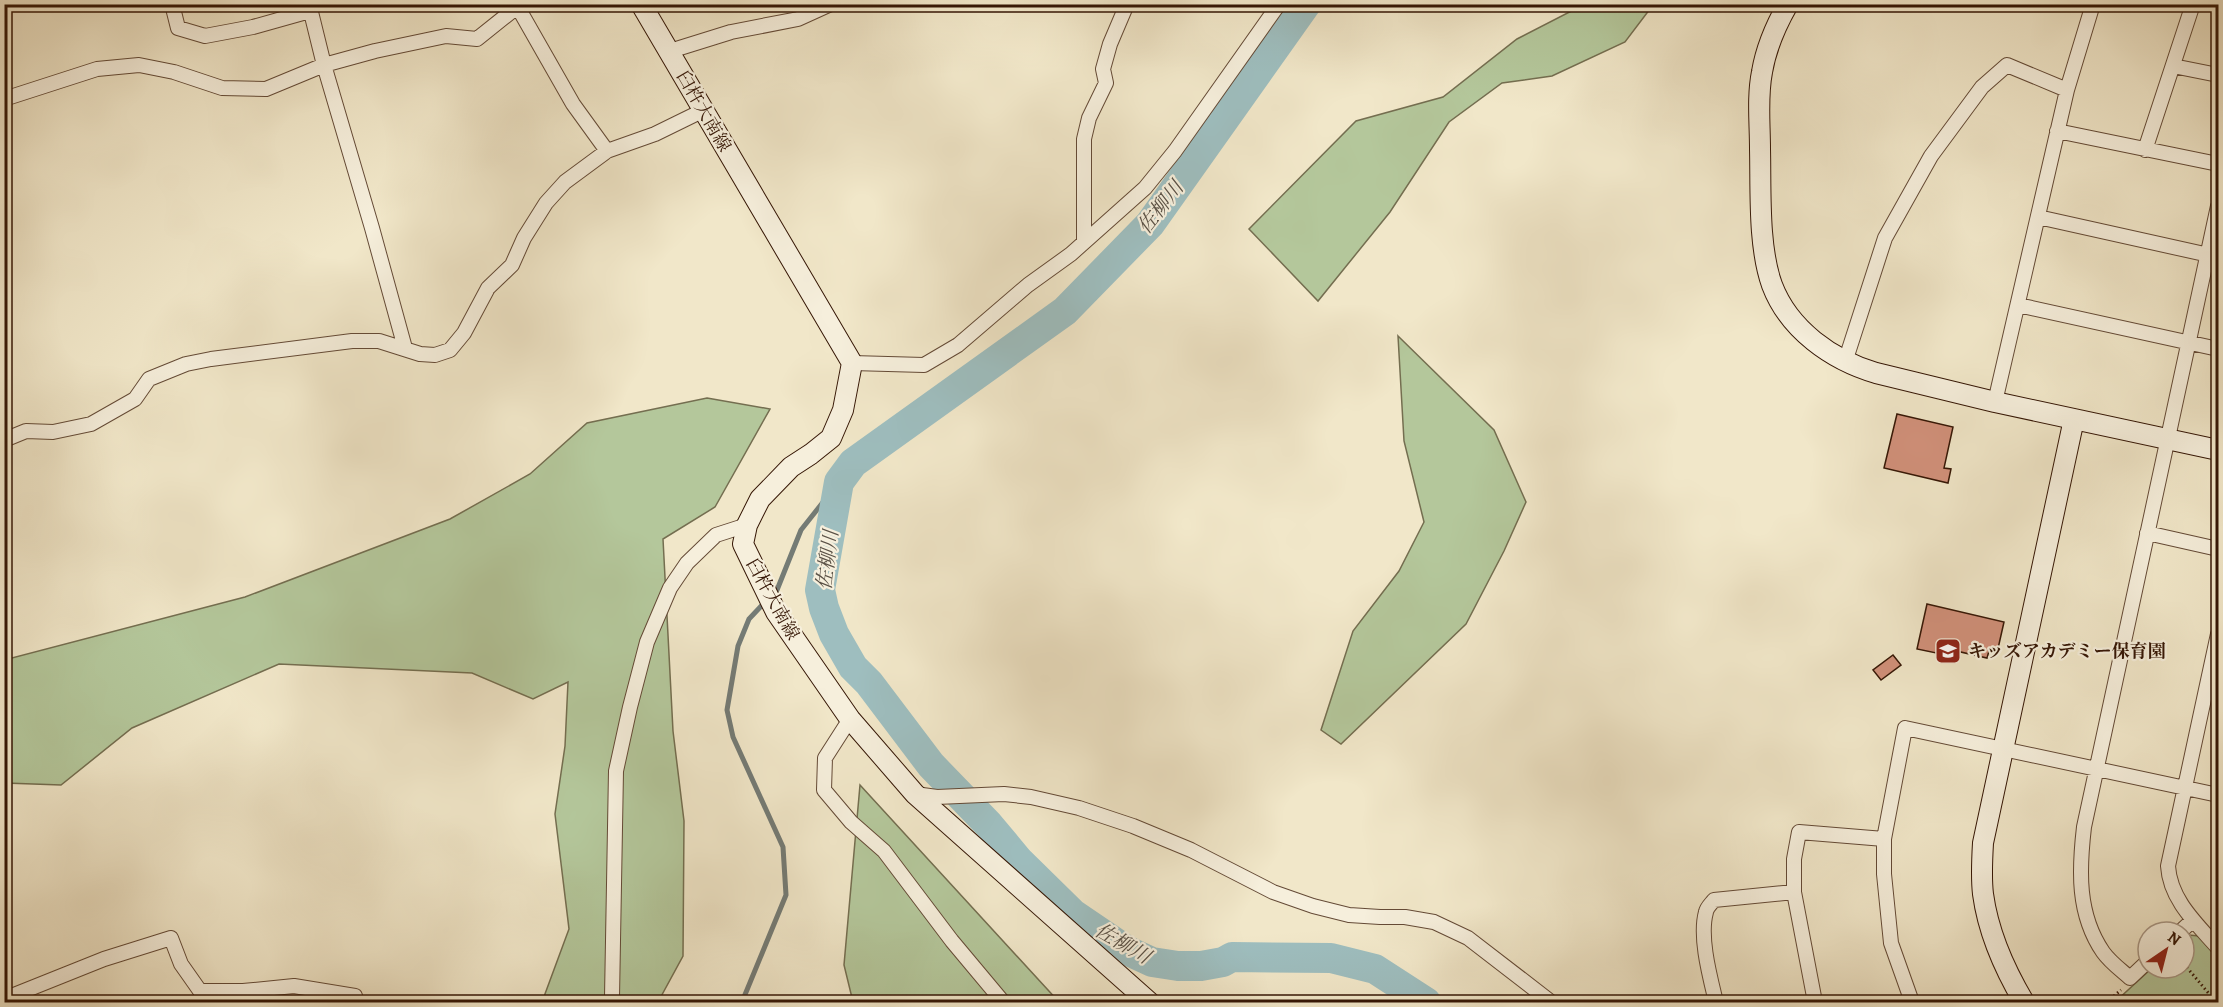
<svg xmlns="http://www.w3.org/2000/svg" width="2223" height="1007" viewBox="0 0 2223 1007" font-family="Alegreya,'Noto Serif JP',serif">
	<rect width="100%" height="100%" fill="#f1e7c9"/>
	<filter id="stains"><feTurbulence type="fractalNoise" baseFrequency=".00333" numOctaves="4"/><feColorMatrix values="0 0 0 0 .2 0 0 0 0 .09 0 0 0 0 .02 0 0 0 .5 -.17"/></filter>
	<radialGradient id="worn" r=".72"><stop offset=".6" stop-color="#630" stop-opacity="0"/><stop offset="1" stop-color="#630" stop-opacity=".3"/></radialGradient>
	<!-- green -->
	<path fill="#b4c79b" stroke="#746e50" stroke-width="1.5" d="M1583 5H1653L1625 42 1552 76 1502 83 1449 122 1390 212 1318 301 1249 229 1356 121 1443 97 1517 39Z
		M1398 336 1494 430 1526 502 1504 551 1466 624 1341 744 1321 730 1353 631 1399 571 1424 522 1404 441Z
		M707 398 770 409 715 507 663 539 673 731 684 821 683 956 658 1002H542L569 929 555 814 565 746 568 682 533 699 472 673 279 664 132 728 61 785 5 783 4 660 245 597 450 519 530 474 587 423Z
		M860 785 1059 1002H853L844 965Z
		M2188 935 2200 936 2218 956V1002H2115L2152 968H2184V939Z"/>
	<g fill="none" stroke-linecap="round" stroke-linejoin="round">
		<!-- stream -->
		<path stroke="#747b75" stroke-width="5" d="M772 596 777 590 801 530 839 482
			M742 1002 786 895 783 847 733 737 727 710 738 646 749 619 765 602"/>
		<!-- river -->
		<path stroke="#9ebebf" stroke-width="30" d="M1306 4 1150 224 1065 311 853 463 839 482 820 590 824 608 834 634 853 667 869 683 931 765 989 825 1019 861 1073 914 1126 950 1152 962 1178 966H1201L1223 962 1232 957 1331 958 1375 969 1426 1002"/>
	</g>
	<!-- building -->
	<path fill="#d2917b" stroke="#351605" stroke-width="1.5" d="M1897 414 1953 427 1944 468 1951 469 1948 483 1884 468Z
		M1927 604 2004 622 1997 653 1989 651 1987 658 1943 648 1941 654 1917 649Z
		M1893 655 1901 665 1881 680 1873 670Z"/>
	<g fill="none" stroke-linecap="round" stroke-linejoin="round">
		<!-- street casing -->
		<g stroke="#644a36" stroke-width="16">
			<path id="street" d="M172 4 178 28 205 36 253 27 310 11
				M309 4 324 65 375 51 446 36 477 39 517 7
				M516 4 573 104 607 151
				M670 51 731 32 798 19 831 4
				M2173 66 2218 75
				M4 99 97 69 139 65 174 72 222 88 266 89 324 65 372 228 405 348
				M2057 131 2218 164
				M2145 150 2193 4
				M2038 217 2218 257
				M1084 242V139L1089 118 1106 83 1103 69 1110 44 1127 4
				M2018 305 2218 349
				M1845 362 1885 238 1931 156 1982 87 2007 65 2067 90
				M852 363 924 365 958 345 1028 285 1071 254 1145 188 1175 151 1279 4
				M1995 402 2067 90 2093 4
				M4 440 26 431 53 432 91 424 135 399 149 379 186 364 211 359 352 341H379L420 354 435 355 450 350 464 333 488 288 512 265 524 238 546 203 565 182 607 151 655 134 704 110
				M2147 533 2218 549
				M2218 634 2168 866C2170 900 2197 924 2218 948
				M850 719 825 758 824 790 851 822 884 851 952 941 1003 1002
				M915 794 937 797 1004 794 1031 797 1079 808 1133 826 1191 850 1273 892 1313 906 1349 915 1380 917H1405L1434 922 1468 938 1551 1002
				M2180 932 2193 920
				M2148 961 2130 978C2121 970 2110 962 2103 952 2077 914 2079 870 2084 827L2218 206
				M4 999 104 959 171 938 181 964 200 991H243L294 986 355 996 357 1002
				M609 1002 612 997 616 771 630 707 647 642 670 588 687 563 716 535 747 525
				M1716 1002C1710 977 1699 937 1706 912 1707 907 1711 904 1714 900L1794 892
				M1815 1002 1794 892V859L1799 832 1884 839
				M1912 1002 1891 943 1884 874V839L1905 728 2218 795"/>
		</g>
		<!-- secondary casing -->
		<g stroke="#351605" stroke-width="22">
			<path id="secondary" d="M641 4 852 363 843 410 831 438 811 454 791 467 760 499 747 525 743 544 776 612 850 719 915 794 1149 1002
				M1788 4C1776 25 1766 48 1762 72 1757 97 1760 123 1760 149 1761 190 1758 246 1772 285 1789 330 1832 360 1876 373L1995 402 2218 450
				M2024 1002C2005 970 1988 931 1983 894 1981 877 1982 860 1983 843L2074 419"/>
		</g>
		<!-- path -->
		<path stroke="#351605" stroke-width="3" stroke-dasharray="1.5 3" stroke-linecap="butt" d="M2184 964 2216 1002
			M2107 1002 2121 990"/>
		<!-- street -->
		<use href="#street" stroke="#f6efdc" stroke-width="14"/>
		<!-- secondary -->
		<use href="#secondary" stroke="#f6efdc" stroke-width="20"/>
	</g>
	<!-- icons -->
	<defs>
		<g id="school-square" transform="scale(1.35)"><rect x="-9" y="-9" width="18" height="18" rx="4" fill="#8f2418" stroke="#f6efdc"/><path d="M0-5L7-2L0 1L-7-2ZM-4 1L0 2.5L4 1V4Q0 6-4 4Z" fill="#fff"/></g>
	</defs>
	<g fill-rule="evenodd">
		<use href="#school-square" x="1948" y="651"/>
	</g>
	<g text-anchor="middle" stroke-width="4.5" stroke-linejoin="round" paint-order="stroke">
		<!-- street labels -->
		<g font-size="18" fill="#351605" stroke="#f6efdc">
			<text transform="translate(704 111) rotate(60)" y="6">臼杵大南線</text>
			<text transform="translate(773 599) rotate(61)" y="6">臼杵大南線</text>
		</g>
		<!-- poi labels -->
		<g font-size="18" font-weight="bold" fill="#351605" stroke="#f6efdc" text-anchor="start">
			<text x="1968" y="657">キッズアカデミー保育園</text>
		</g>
		<!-- water labels -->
		<g font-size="20" font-style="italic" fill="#5a5146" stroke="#f6efdc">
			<text transform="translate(1160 207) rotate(-52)" y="7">佐柳川</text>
			<text transform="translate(827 560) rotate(-83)" y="7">佐柳川</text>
			<text transform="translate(1123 943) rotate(30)" y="7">佐柳川</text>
		</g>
	</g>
	<!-- margin -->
	<rect width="2223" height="1007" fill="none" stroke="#f1e7c9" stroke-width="24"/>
	<rect x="6" y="6" width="2211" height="995" fill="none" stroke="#351605" stroke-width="3"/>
	<rect x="12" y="12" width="2199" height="983" fill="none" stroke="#351605" stroke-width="1.5"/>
	<!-- north arrow -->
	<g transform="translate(2166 950) rotate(35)"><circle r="28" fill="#f6efdc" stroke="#a99886" stroke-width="1.5"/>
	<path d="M0-4.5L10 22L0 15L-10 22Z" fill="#8f2418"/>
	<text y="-9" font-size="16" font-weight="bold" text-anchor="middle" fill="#351605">N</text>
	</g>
	<rect width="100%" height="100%" filter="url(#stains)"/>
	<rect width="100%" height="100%" fill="url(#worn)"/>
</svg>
